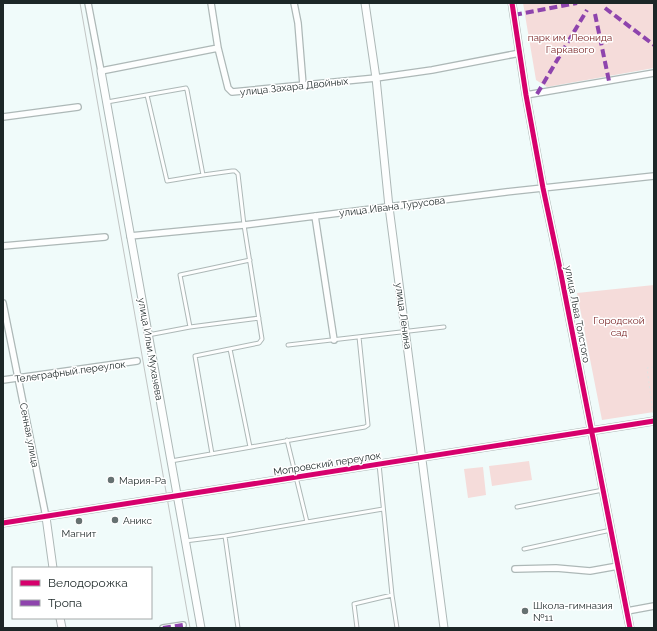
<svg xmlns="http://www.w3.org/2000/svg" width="657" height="631" viewBox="0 0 657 631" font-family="Raleway,sans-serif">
	<rect width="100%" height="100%" fill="#f0fbfa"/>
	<!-- park -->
	<path fill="#f5dcda" d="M523 3H654V68L547 87 536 80Z
		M654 285V412L602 420 577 293Z
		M529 461 532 480 492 486 489 466Z
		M483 467 486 495 468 498 464 469Z"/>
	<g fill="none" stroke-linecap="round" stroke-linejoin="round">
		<!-- service casing -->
		<g stroke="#adb8b7" stroke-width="5">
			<path id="service" d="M147 95 167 181 203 175
				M107 102 186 88 187 90 203 175 232 171H235L238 174 244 225 262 339 259 343 195 356 212 454
				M190 327 180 275 250 260
				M148 335 190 327 259 318
				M288 345 444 327
				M230 349 250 447
				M287 440 307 522
				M171 461 365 427 368 425 359 337
				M379 464 392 595
				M517 507 603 490
				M225 536 238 628
				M185 541 225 536 383 509
				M524 549 611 530
				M357 628 354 604 392 595 397 628"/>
		</g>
		<!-- minor casing -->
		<g stroke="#adb8b7" stroke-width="8">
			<path id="minor" d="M88 3 101 71 218 48
				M211 3 218 48 228 88 232 92 376 78 432 70 520 53
				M294 3 298 23 303 85
				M526 95 654 73
				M3 117 78 107
				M315 216 334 340
				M130 236 244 225 506 192 654 176
				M3 246 105 237
				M3 303 46 517
				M3 380 137 361
				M515 569 556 568 590 571 618 566
				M627 611 654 606
				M163 628 183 625"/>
		</g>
		<!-- tertiary casing -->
		<g stroke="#adb8b7" stroke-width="9">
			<path id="tertiary" d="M365 3 376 78 389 207 444 628
				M512 3 526 95 543 188 559 264 630 628
				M101 71 201 628
				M46 517 53 568
				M3 523 654 421
				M60 618 62 628"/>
		</g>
		<!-- path -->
		<path stroke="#e0e4e3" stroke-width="1" stroke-dasharray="2 3" stroke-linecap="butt" d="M653 413 647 368 654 367"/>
		<!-- service -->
		<use href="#service" stroke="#fdfefe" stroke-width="3"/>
		<!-- minor -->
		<use href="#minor" stroke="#fdfefe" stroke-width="5.5"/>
		<!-- tertiary -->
		<use href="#tertiary" stroke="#fdfefe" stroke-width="7"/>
		<!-- tram -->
		<path stroke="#c2c5c4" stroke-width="1" d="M80 3 190 628"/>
		<!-- quiet -->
		<path stroke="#8e44ad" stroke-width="4" stroke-dasharray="8 4" stroke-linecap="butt" d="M605 8 654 45
			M595 14 609 81
			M514 15 577 3
			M537 94 587 10
			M163 628 183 625"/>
		<!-- cycleway casing -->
		<g stroke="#fff" stroke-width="8">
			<path id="cycleway" d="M512 3 526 95 543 188 559 264 630 628
				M3 523 654 421"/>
		</g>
		<!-- cycleway -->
		<use href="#cycleway" stroke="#d6006c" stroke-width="5"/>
	</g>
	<!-- markers -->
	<g fill="#667171" stroke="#fff" stroke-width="1.5">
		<circle cx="111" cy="480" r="4"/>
		<circle cx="115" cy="520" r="4"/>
		<circle cx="79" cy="521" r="4"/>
		<circle cx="525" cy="611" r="4"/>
	</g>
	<g text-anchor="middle" stroke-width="3" stroke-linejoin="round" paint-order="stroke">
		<!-- park labels -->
		<g font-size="10" fill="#7d292a" stroke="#fff">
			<text x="570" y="41">парк им. Леонида<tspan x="570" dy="12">Гаркавого</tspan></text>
			<text x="619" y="324">Городской<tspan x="619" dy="12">сад</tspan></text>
		</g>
		<!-- street labels -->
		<g font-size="10" fill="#1c2727" stroke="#fff">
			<text transform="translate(294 86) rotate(-6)" y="4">улица Захара Двойных</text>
			<text transform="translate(392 206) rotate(-7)" y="4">улица Ивана Турусова</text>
			<text transform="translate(578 314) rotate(79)" y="4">улица Льва Толстого</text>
			<text transform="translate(404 316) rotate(82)" y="4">улица Ленина</text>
			<text transform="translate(151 349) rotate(80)" y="4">улица Ильи Мухачева</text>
			<text transform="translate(70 371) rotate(-8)" y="4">Телеграфный переулок</text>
			<text transform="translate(30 435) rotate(79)" y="4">Сенная улица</text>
			<text transform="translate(327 463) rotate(-9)" y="4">Мопровский переулок</text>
		</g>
		<!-- poi labels -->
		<g font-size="10" fill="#1c2727" stroke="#fff" text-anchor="start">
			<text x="119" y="484">Мария-Ра</text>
			<text x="123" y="524">Аникс</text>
			<text x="79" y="537" text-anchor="middle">Магнит</text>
			<text x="533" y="609">Школа-гимназия<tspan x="533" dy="12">№11</tspan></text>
		</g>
	</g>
	<!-- border -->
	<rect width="657" height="631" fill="none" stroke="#1c2727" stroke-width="8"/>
	<!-- legend -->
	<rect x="12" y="567" width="140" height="52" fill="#ffffff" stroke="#a4a9a9"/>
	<rect x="20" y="580" width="20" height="6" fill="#d6006c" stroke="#a4a9a9"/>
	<text x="48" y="587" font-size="12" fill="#1c2727">Велодорожка</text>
	<rect x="20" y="600" width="20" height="6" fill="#8e44ad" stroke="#a4a9a9"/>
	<text x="48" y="607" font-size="12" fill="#1c2727">Тропа</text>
</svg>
